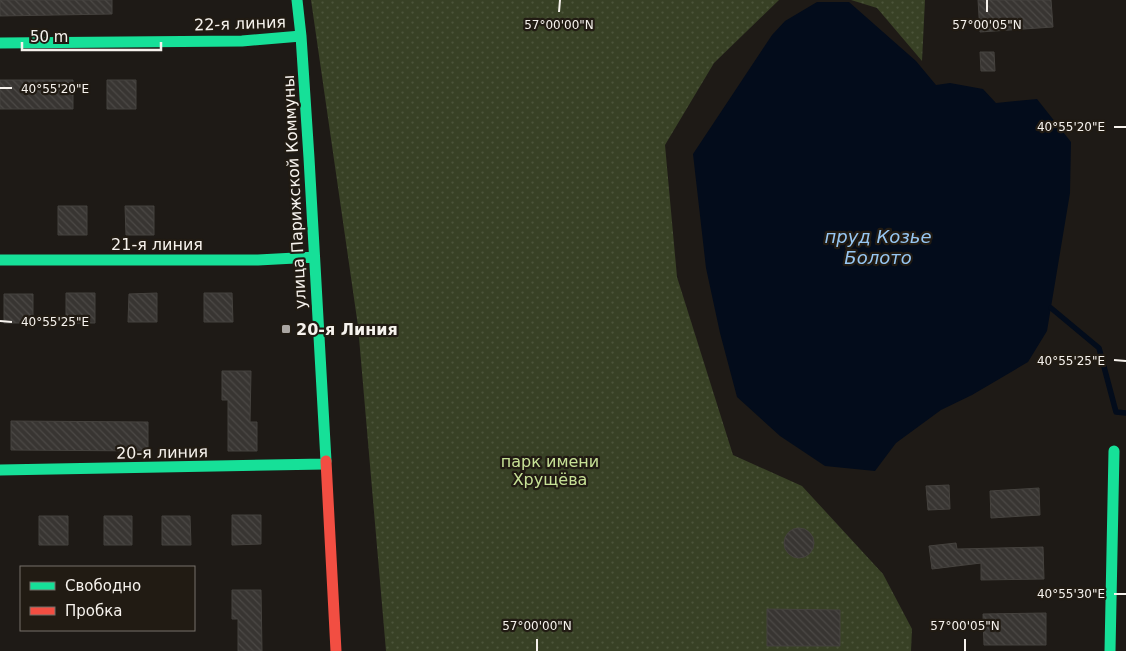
<svg xmlns="http://www.w3.org/2000/svg" width="1126" height="651" viewBox="0 0 1126 651" font-family="'DejaVu Sans',sans-serif">
	<defs>
		<pattern id="grass-dots" width="8" height="8" patternUnits="userSpaceOnUse" patternTransform="scale(1.25)"><rect width="8" height="8" fill="#384125"/><path d="M2 2h.1M6 6h.1" fill="none" stroke="#4c543a" stroke-width="1.8" stroke-linecap="round"/></pattern>
		<pattern id="building-back-hatch" width="6" height="6" patternUnits="userSpaceOnUse" patternTransform="scale(1.25)"><rect width="6" height="6" fill="#383532"/><path d="M-1 5l2 2M0 0l6 6M5-1l2 2" fill="none" stroke="#4c4946"/></pattern>
	</defs>
	<rect width="100%" height="100%" fill="#1e1a16"/>
	<!-- grass -->
	<path fill="url(#grass-dots)" d="M311 0H779L714 63 665 145 677 277 733 455 802 486 883 574 912 629 911 651H386L358 326Z
		M851 0H925L922 61 877 8Z"/>
	<!-- water -->
	<path fill="#030c1b" d="M817 2H849L916 61 936 85 950 83 983 89 996 103 1037 99 1071 142 1070 193 1047 331 1028 362 972 395 941 410 896 443 875 471 825 466 780 436 737 397 720 333 706 268 693 154 772 35 785 21Z"/>
	<g fill="none" stroke-linecap="round" stroke-linejoin="round">
		<!-- stream -->
		<path stroke="#030c1b" stroke-width="5.5" d="M1051 308 1099 348 1116 412 1126 413"/>
	</g>
	<!-- building -->
	<path fill="url(#building-back-hatch)" stroke="#45423e" d="M0 0H112V14L0 16Z
		M978 0H1051L1053 27 980 32Z
		M980 52H994L995 71H981Z
		M0 80H73V109H0Z
		M107 80H136V109H107Z
		M58 206H87V235H58Z
		M125 206H154V235H126Z
		M66 293H95V323H66Z
		M157 293V322H128L129 294Z
		M204 293H232L233 322H204Z
		M4 294H33V323H4Z
		M222 371H251L250 422H257V451H228V400H222Z
		M11 421 148 422V451L11 450Z
		M949 485 950 509 928 510 926 486Z
		M1039 488 1040 515 991 518 990 491Z
		M232 515H261V544L232 545Z
		M39 516H68V545H39Z
		M104 516H132V545H104Z
		M162 516H190L191 545H162Z
		M784 543a15 15 0 1 1 30 0a15 15 0 1 1-30 0Z
		M956 543 957 549 1043 547 1044 579 981 580V563L932 569 929 546Z
		M232 590H261L262 651H238V619H232Z
		M767 609 840 610V646H767Z
		M1046 613V645H984L983 614Z"/>
	<g fill="none" stroke-linecap="round" stroke-linejoin="round">
		<!-- fast -->
		<path stroke="#16e098" stroke-width="11" d="M297 0 301 36 309 158 326 461
			M0 43 242 41 301 36
			M0 260H258L314 257
			M0 470 325 464
			M1110 651 1114 451"/>
		<!-- jam -->
		<path stroke="#f24e42" stroke-width="11" d="M326 461 336 651"/>
	</g>
	<!-- ticks -->
	<path fill="none" stroke="#f6f2ed" stroke-width="2" d="M559 12 560 0M987 12V0M0 88H12M1114 127H1126M0 321 12 322M1114 360 1126 361M1114 594H1126M537 651V639M965 651V639"/>
	<!-- markers -->
	<rect fill="#aaa6a2" stroke="#211b13" stroke-width="2" x="281" y="324" width="10" height="10" rx="2.5"/>
	<g text-anchor="middle" stroke-width="4.5" stroke-linejoin="round" paint-order="stroke">
		<!-- street labels -->
		<g font-size="16" fill="#f6f2ed" stroke="#211b13">
			<text transform="translate(240 23) rotate(-2)" y="6">22-я линия</text>
			<text transform="translate(294 192) rotate(-93)" y="6">улица Парижской Коммуны</text>
			<text x="157" y="250">21-я линия</text>
			<text transform="translate(162 452) rotate(-1)" y="6">20-я линия</text>
		</g>
		<!-- poi labels -->
		<g font-size="16" font-weight="bold" fill="#f6f2ed" stroke="#211b13" text-anchor="start">
			<text x="296" y="335">20-я Линия</text>
		</g>
		<!-- park labels -->
		<g font-size="16" fill="#c7e196" stroke="#211b13">
			<text x="550" y="467">парк имени<tspan x="550" dy="18">Хрущёва</tspan></text>
		</g>
		<!-- water labels -->
		<g font-size="18" font-style="italic" fill="#97c7f3" stroke="#211b13">
			<text x="878" y="243">пруд Козье<tspan x="878" dy="21">Болото</tspan></text>
		</g>
	</g>
	<g font-size="12" text-anchor="middle" fill="#f6f2ed" stroke="#211b13" stroke-width="4.5" stroke-linejoin="round" paint-order="stroke">
		<text x="559" y="29">57°00'00"N</text>
		<text x="987" y="29">57°00'05"N</text>
		<text x="55" y="93">40°55'20"E</text>
		<text x="1071" y="131">40°55'20"E</text>
		<text x="55" y="326">40°55'25"E</text>
		<text x="1071" y="365">40°55'25"E</text>
		<text x="1071" y="598">40°55'30"E</text>
		<text x="537" y="630">57°00'00"N</text>
		<text x="965" y="630">57°00'05"N</text>
	</g>
	<!-- legend -->
	<rect x="20" y="566" width="175" height="65" fill="#211b13" stroke="#76716a"/>
	<rect x="30" y="582" width="25" height="8" fill="#16e098" stroke="#76716a"/>
	<text x="65" y="591" font-size="15" fill="#f6f2ed">Свободно</text>
	<rect x="30" y="607" width="25" height="8" fill="#f24e42" stroke="#76716a"/>
	<text x="65" y="616" font-size="15" fill="#f6f2ed">Пробка</text>
	<!-- scale -->
	<path d="M22 42v8h139v-8" fill="none" stroke="#f6f2ed" stroke-width="2.5"/>
	<text x="30" y="42" font-size="15" fill="#f6f2ed" stroke="#211b13" stroke-width="4" paint-order="stroke">50 m</text>
</svg>
